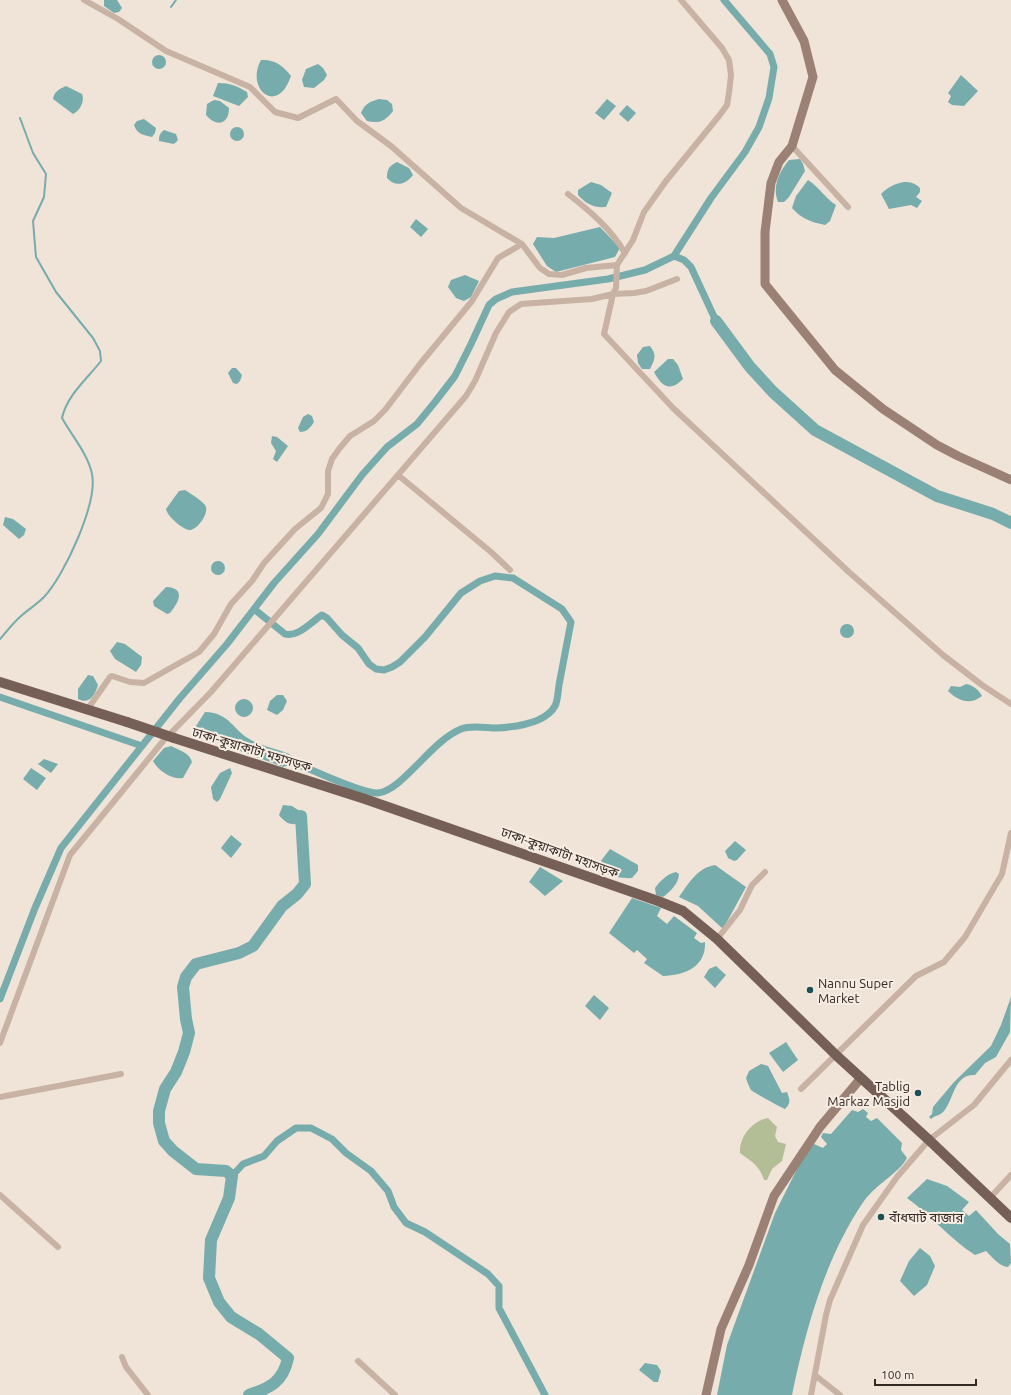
<svg xmlns="http://www.w3.org/2000/svg" width="1011" height="1395" viewBox="0 0 1011 1395" font-family="Ubuntu,'Noto Sans Bengali',sans-serif">
	<rect width="100%" height="100%" fill="#f0e3d7"/>
	<!-- green -->
	<path fill="#b3be97" d="M768 1118 777 1127 775 1136 778 1142 786 1144 782 1161 772 1169 767 1180H764C760 1166 751 1161 740 1153 739 1137 752 1121 768 1118Z"/>
	<!-- water -->
	<path fill="#76acac" d="M104 0H117L122 8 119 12 114 13 104 6Z
		M152 62a7 7 0 1 1 14 0a7 7 0 1 1-14 0Z
		M261 60C274 59 284 66 291 76 277 117 245 88 261 60Z
		M318 64 323 68 327 75 324 80 314 88 304 87 302 80 306 69Z
		M961 75 978 91 964 106 952 105 948 102 951 96 948 93Z
		M218 83C230 83 237 86 247 92L248 97 239 106 213 96Z
		M66 86 82 94C85 101 80 111 73 114L53 99C54 92 59 89 66 86Z
		M379 99 387 100 392 104 393 111C385 121 380 124 367 121L361 113C365 103 370 102 379 99Z
		M607 99 616 106 604 120 595 113Z
		M214 100 220 101 229 108C229 125 216 127 206 115L207 104Z
		M627 105 636 113 628 122 619 114Z
		M144 119 156 128 155 133 152 137C143 135 137 134 134 125L137 121Z
		M230 134a7 7 0 1 1 14 0a7 7 0 1 1-14 0Z
		M164 130 176 134 178 140 174 144 159 141C159 136 160 133 164 130Z
		M800 159 803 164 805 171 789 197 784 202H778C772 187 779 172 789 160Z
		M397 162 409 168 413 175C406 184 396 188 387 178 387 169 389 166 397 162Z
		M808 180C820 188 825 198 836 205L830 221 825 225C811 222 802 219 792 208L796 196Z
		M591 182 601 185 612 193 606 207C594 208 586 204 578 195V190Z
		M904 182C911 182 915 183 920 188V192L916 197 922 201 917 208 911 205 889 209 881 194C888 187 894 184 904 182Z
		M416 219 428 229 421 237 410 227Z
		M600 227 620 248 615 257 556 272 547 266 533 244 537 237 554 238Z
		M465 275 479 281 471 297 464 301 456 298 448 287 451 280Z
		M650 346C657 355 655 359 650 369H642L638 363 637 355 643 347Z
		M668 359H673L678 365 683 379C670 392 662 387 654 372Z
		M232 368H236L242 375 240 381 237 384 233 383 228 373Z
		M308 414 312 416 314 422C311 427 307 432 300 432L298 428 303 417Z
		M272 436 277 437 288 446 277 462 273 459 276 451 271 443Z
		M185 490C191 494 200 499 205 505 210 512 199 528 191 530 184 531 167 516 166 509L179 491Z
		M5 517 13 519 26 529 24 535 19 539 3 525Z
		M211 568a7 7 0 1 1 14 0a7 7 0 1 1-14 0Z
		M166 587C187 588 178 603 170 613L167 614 154 606 153 601Z
		M840 631a7 7 0 1 1 14 0a7 7 0 1 1-14 0Z
		M117 642 125 644 142 657 141 665 136 672 115 659 110 651Z
		M88 675 93 676 98 685C95 695 89 705 78 699V689Z
		M966 684C973 685 979 690 982 696 970 706 957 700 948 691L951 686 960 687Z
		M277 695H283L287 701 283 710 277 715 267 710 270 701Z
		M235 708a9 9 0 1 1 18 0a9 9 0 1 1-18 0Z
		M205 712C231 713 232 730 251 740 262 746 277 749 289 754L293 757 290 765 283 767 198 735 196 726Z
		M171 746C179 750 190 753 192 762L183 778C171 780 158 770 153 761L164 748Z
		M44 759 58 764 51 773 38 764Z
		M31 768 46 778 37 790 23 779Z
		M230 768 232 773 220 799 217 802 213 799 211 787 220 773Z
		M283 805 292 806 301 812 300 818 296 824C288 825 284 821 279 815Z
		M231 835 242 844 231 858 221 848Z
		M735 841 746 850 737 860 734 861 728 858 725 851Z
		M610 849 638 865V871L632 878C622 879 602 875 597 866Z
		M715 865 746 887 723 929 698 906 679 897C689 883 697 868 715 865Z
		M540 867 563 881 545 896 529 882Z
		M676 872 679 874C679 883 670 892 663 897L656 895 655 888C660 881 667 874 676 872Z
		M632 898 661 908 657 916 667 924 674 916 697 933 694 938 701 943 705 942C706 967 685 975 663 976L644 963 647 959 637 950 634 953 609 933Z
		M716 966 726 975 715 988 704 977 709 969Z
		M594 995 609 1008 600 1020 585 1006Z
		M1011 997 1010 1032 996 1057 985 1063 975 1075C954 1074 954 1099 944 1111 940 1116 935 1115 931 1119L929 1117 932 1114 933 1107 954 1082 991 1046 1001 1025Z
		M786 1042 798 1060 783 1072 769 1053Z
		M761 1064 768 1066 782 1093 787 1092C790 1100 791 1103 785 1109 782 1108 753 1092 751 1090 749 1087 747 1081 746 1078L749 1071Z
		M863 1109 868 1113 866 1117 871 1121 877 1118 902 1143 901 1150 907 1158C900 1172 875 1185 864 1201 825 1258 806 1328 792 1395H717L727 1345 775 1213 799 1165 808 1151 814 1144 823 1148 827 1144 821 1137 823 1133 831 1134 852 1110 858 1112Z
		M927 1179 947 1186 969 1202 962 1210 969 1216 976 1210 998 1234 1010 1244 1011 1263 1008 1267C1000 1267 992 1257 986 1251L975 1255C950 1239 931 1215 907 1198Z
		M920 1248 930 1256 935 1266 927 1285 914 1296 900 1281 909 1261Z
		M645 1363 657 1365 661 1371 658 1382H654L639 1370Z"/>
	<g fill="none" stroke-linecap="round" stroke-linejoin="round">
		<!-- stream -->
		<path stroke="#76acac" stroke-width="2" d="M171 7 176 0
			M0 639C7 631 13 623 21 616 28 610 37 604 44 597 64 576 98 503 92 474 88 454 72 436 62 418 67 395 87 379 101 361L100 351 93 338 56 292 36 257 33 221 44 197 46 174 33 153 20 118"/>
		<!-- canal -->
		<path stroke="#76acac" stroke-width="7" d="M674 256 711 198 745 152 759 127 769 98 774 67 770 54 724 0
			M254 609 285 634C297 638 311 622 322 615L327 618 342 635 358 648 369 664 376 669 384 670 392 667 400 662 425 637 461 593 480 581 495 576 513 578 562 609 571 622C567 643 563 664 559 685 558 691 558 700 555 706 545 724 515 727 497 728 486 728 471 725 461 729 431 741 403 790 378 793 362 794 316 771 299 765
			M0 697 142 746
			M0 999 35 908 61 848 180 698 227 644 274 583 318 534 362 475 387 447 417 424 435 402 455 376 471 344 489 305 496 299 512 292 608 279 645 270 674 256 684 260 691 267 716 321
			M232 1176 243 1164 264 1156 277 1141 296 1128H311L332 1139 346 1153 371 1171 388 1191 394 1207 406 1223 425 1232 488 1274 499 1286V1308L545 1395"/>
		<!-- river -->
		<path stroke="#76acac" stroke-width="12" d="M716 321 750 367 773 392 815 430 937 496 993 514 1011 523
			M249 1395C270 1388 283 1382 288 1358L259 1334 231 1317 219 1302 209 1278 211 1240 229 1198 232 1176 226 1171 196 1169 173 1151 164 1141 159 1123V1111L165 1089 176 1072 184 1052 189 1033 186 1019 183 987 186 977 196 964 239 953 253 946 282 906 297 894 305 884 301 816"/>
		<!-- street -->
		<path stroke="#c7b2a3" stroke-width="6" d="M84 0 118 19 166 51 250 87 275 112 298 118 336 99 357 121 391 146 461 208 522 244
			M681 0 722 48 729 60 731 75 729 93 727 105 719 116 666 181 644 212 633 240 617 265 616 288 613 294 604 334 673 408 850 573 943 655 982 685 1011 704
			M792 146 848 207
			M568 194C590 211 611 229 625 253
			M398 475 491 552 510 570
			M87 710 110 677 112 676 130 682 144 683 199 652 214 634 231 604 252 581 264 563 295 529 321 508 328 494V471L332 459 339 449 350 436 374 421 385 410 420 364 472 301 498 258 522 244 540 268 549 274 562 275 586 268 617 265
			M717 939 740 910 752 885 765 872
			M0 1043 70 855 164 740 211 692 466 396 475 381 496 333 509 312 521 304 592 299 613 294 634 293 646 291 677 279
			M801 1089 916 976 944 962 965 937 1002 874 1011 833
			M0 1097 121 1074
			M0 1195 58 1247
			M990 1198 1011 1175
			M122 1357 126 1367 148 1395
			M358 1361 395 1395
			M816 1376 840 1395
			M811 1395 826 1315 830 1300 863 1225 897 1177 929 1140 974 1105 1011 1060"/>
		<!-- secondary -->
		<path stroke="#9b8175" stroke-width="9" d="M782 0 804 41 813 77 792 146 779 162 771 183 765 232V284L835 370 883 409 937 445 958 456 1011 480
			M706 1395 721 1329 749 1265 774 1196 820 1127 861 1078"/>
		<!-- primary -->
		<path stroke="#755f56" stroke-width="10" d="M0 682 127 722
			M174 738 365 799 658 901 683 911 717 939 837 1056 929 1140 1011 1218"/>
		<!-- primary-bridge -->
		<path stroke="#755f56" stroke-width="10" d="M127 722 174 738"/>
	</g>
	<!-- markers -->
	<g fill="#1c5153" stroke="#f8ede3" stroke-width="1.5">
		<circle cx="810" cy="990" r="4"/>
		<circle cx="918" cy="1093" r="4"/>
		<circle cx="881" cy="1217" r="4"/>
	</g>
	<g text-anchor="middle" stroke-width="4" stroke-linejoin="round" paint-order="stroke">
		<!-- street labels -->
		<g font-size="13" fill="#332925" stroke="#f8ede3">
			<text transform="translate(252 749) rotate(17)" y="5">ঢাকা-কুয়াকাটা মহাসড়ক</text>
			<text transform="translate(560 852) rotate(20)" y="5">ঢাকা-কুয়াকাটা মহাসড়ক</text>
		</g>
		<!-- poi labels -->
		<g font-size="13" fill="#332925" stroke="#f8ede3" text-anchor="start">
			<text x="818" y="988">Nannu Super<tspan x="818" dy="15">Market</tspan></text>
			<text x="910" y="1091" text-anchor="end">Tablig<tspan x="910" dy="15">Markaz Masjid</tspan></text>
			<text x="889" y="1222">বাঁধঘাট বাজার</text>
		</g>
	</g>
	<!-- scale -->
	<path d="M875 1379v6h101v-6" fill="none" stroke="#332925" stroke-width="2"/>
	<text x="881" y="1379" font-size="12" fill="#332925" stroke="#f8ede3" stroke-width="3" paint-order="stroke">100 m</text>
</svg>
